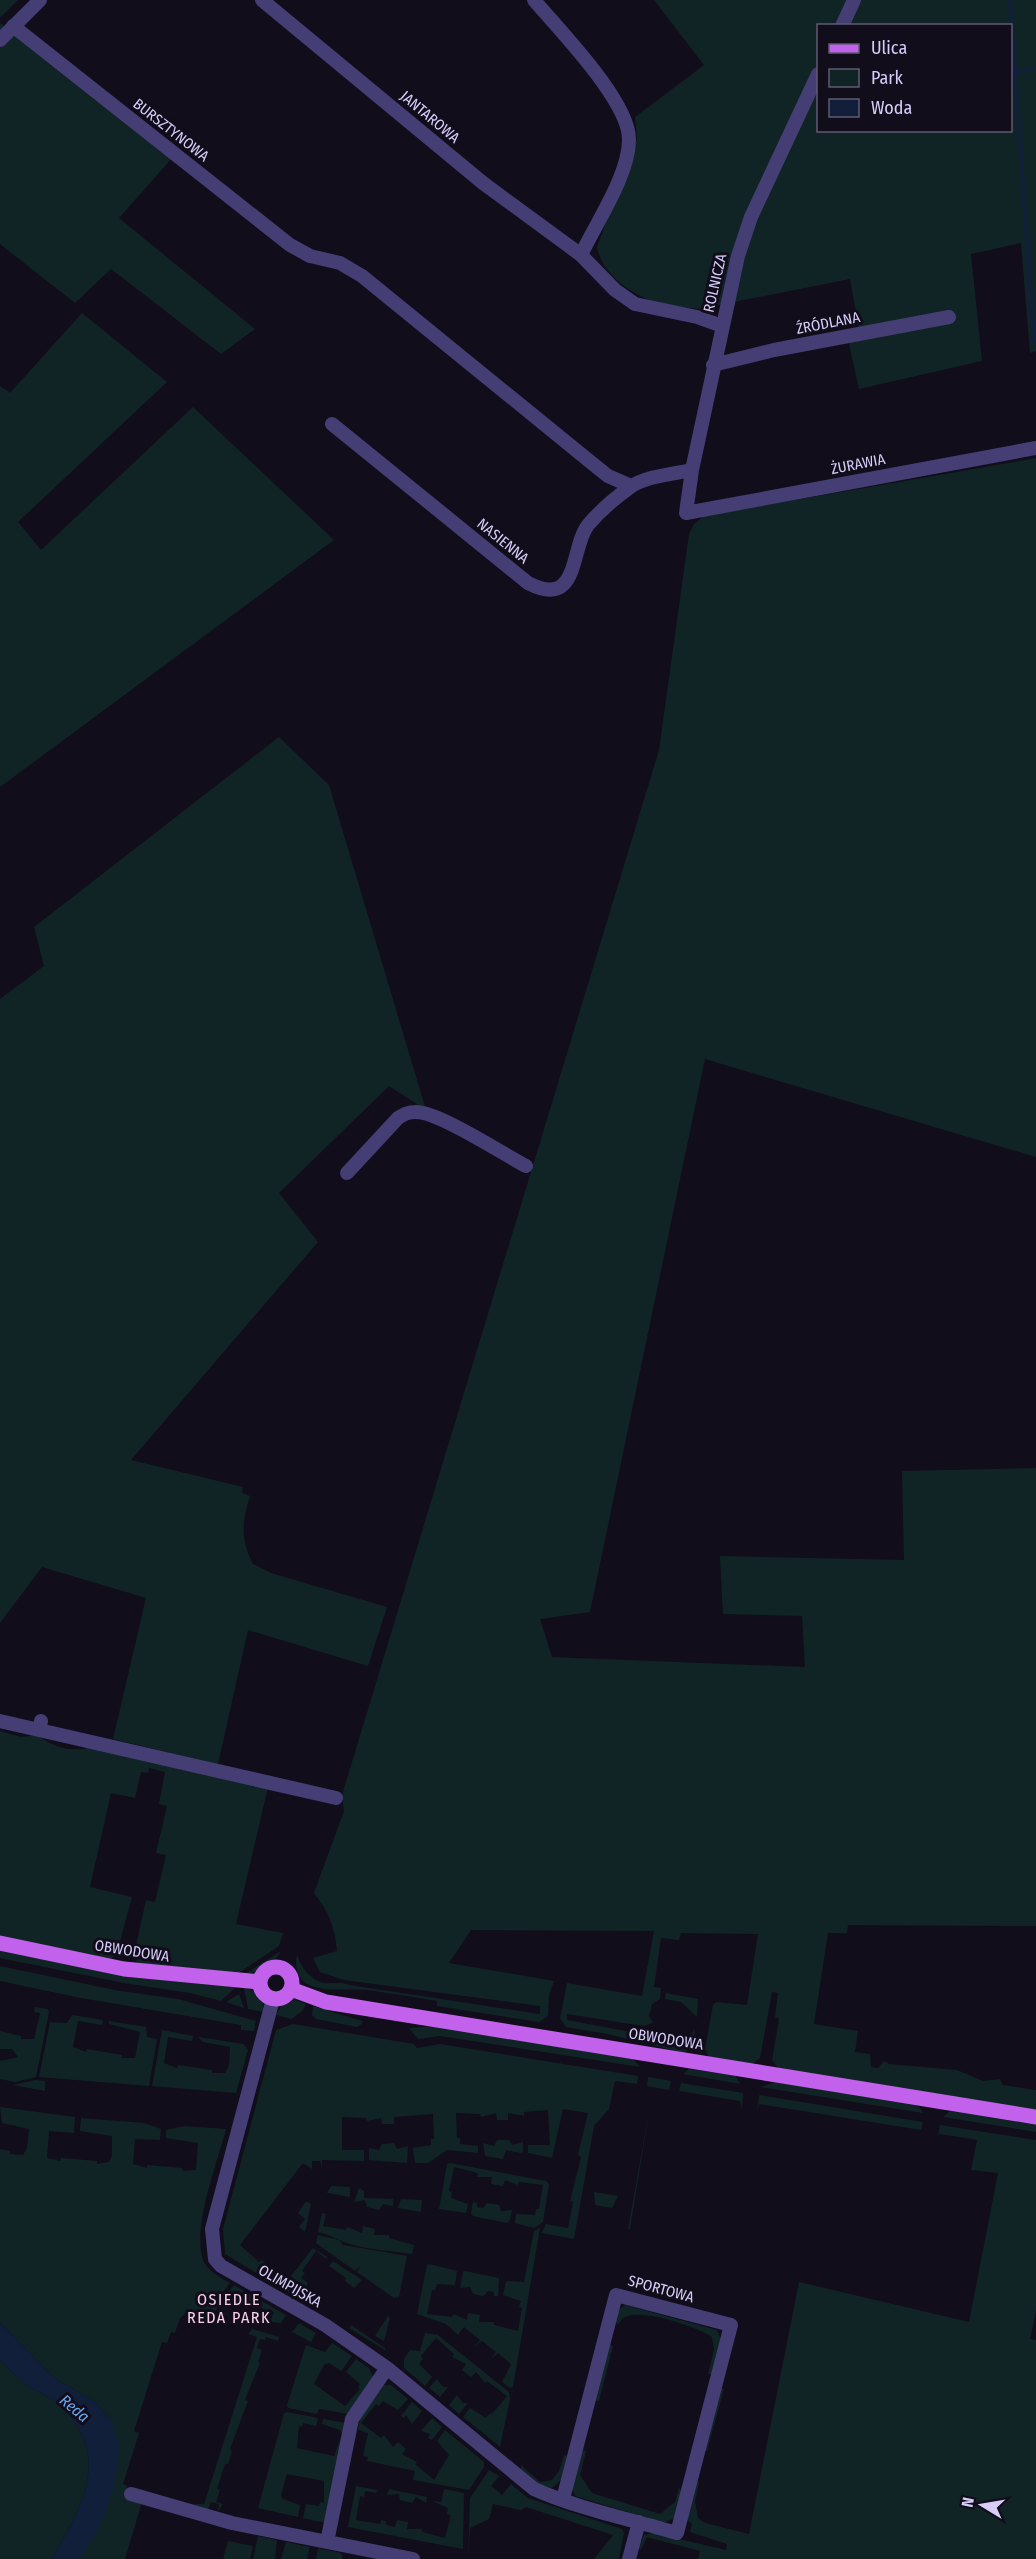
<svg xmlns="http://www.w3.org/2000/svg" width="1036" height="2559" viewBox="0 0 1036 2559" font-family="'Fira Sans Condensed',sans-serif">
	<rect width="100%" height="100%" fill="#110d1b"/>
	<!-- green -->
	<path fill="#112425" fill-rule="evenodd" d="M0 0H18L0 18Z
		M654 0H1036V351L1030 353 1021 243 971 254 982 361 859 389 846 331 859 329 850 279 719 305 707 311C696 307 686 308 675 307 643 303 603 279 597 247L637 139 635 117 704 65ZM818 26H1010V130H818Z
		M0 23 173 157 119 218 255 329 221 354 111 269 75 303 0 244Z
		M82 313 167 382 18 522 41 550 193 407 334 540 0 787V386L10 393Z
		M1036 458V1157L705 1059 590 1612 540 1619 552 1657 805 1667 802 1616 723 1614 720 1556 904 1560 902 1471 1036 1468V1926L848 1925 847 1933H828L814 2024 858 2031 855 2052 870 2054 871 2067 878 2068 884 2061 889 2064 957 2070 983 2081 1000 2079 1003 2085 1036 2090V2110L779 2069 772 2060 779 2019 775 2017 778 1993 772 1992 760 2058 752 2064 709 2057 705 2049 713 2005 716 2002 747 2005 758 1934 681 1933 679 1940 661 1938 654 1987 661 1988 660 1999 652 2004 649 2016 653 2023 644 2026 567 2014V2020L668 2039V2042L684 2045 695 2029 692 2048 684 2053 608 2034 566 2027 560 2018 567 1983 642 1996 654 1931 471 1930 449 1963 554 1981 549 1995 548 2016 539 2022 437 2006V2001C414 1997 390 1993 367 1990 342 1987 289 2000 297 1954 300 1966 310 1980 324 1983 333 1984 339 1981 349 1985L540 2014V2006L344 1980 320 1972 313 1958 337 1951C335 1927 329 1912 314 1893L344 1811 342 1795 659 750 689 534 694 524 704 516Z
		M279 737 329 785 426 1110 389 1086 279 1193 318 1242 131 1460 243 1487 242 1493 250 1496C242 1521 240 1539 253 1564L271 1573 387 1607 368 1666 248 1630 218 1764 113 1739 146 1598 42 1567 0 1623V999L44 966 34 927Z
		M0 1731 21 1737 37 1735C56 1749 73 1753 95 1746L268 1787 236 1924 283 1933 279 1946 237 1974 142 1965 136 1961 134 1954 146 1900 155 1902 166 1855 156 1853 167 1806 159 1804 165 1772 149 1768 148 1773 141 1772 135 1798 111 1793 90 1887 132 1897 116 1956 109 1959 0 1936Z
		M0 1950 128 1977 236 1987 221 2001 190 1993 124 1983 0 1958Z
		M281 1951C276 1962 257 1973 245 1974Z
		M0 1966 120 1991 178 1999 256 2021 254 2031 241 2030V2025L235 2024 81 1998 0 1981Z
		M244 1988C256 1990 264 1999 264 2012L248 2009Z
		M666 1993 698 1999 697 2017 681 2002 665 1999Z
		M239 1994 244 2008 226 2002Z
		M295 2000 306 2004 303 2010 292 2019 276 2015 282 2005Z
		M313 2006 362 2021V2024L357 2027 316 2019 312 2015Z
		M35 2007 47 2009 49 2012 36 2077 15 2082 0 2079V2061L18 2057 12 2049H0V2031L21 2036V2039H34L40 2013 34 2012Z
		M72 2015 103 2020 102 2025 78 2021 73 2047 86 2052 87 2049 122 2055V2058H135L140 2032 109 2024V2021L146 2027 147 2037 157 2039 149 2086 39 2077 50 2022 67 2023Z
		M293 2024 414 2044 417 2048 440 2044 638 2076 637 2084 615 2081 609 2109 594 2126 574 2239 542 2233 546 2224 568 2228 573 2202 570 2201 581 2157 578 2155 588 2113 563 2109 552 2158 528 2153V2145H550L548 2110 524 2112V2116L508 2113V2120H497L496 2113 481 2117 480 2114 456 2113 457 2138H460V2144L478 2146V2153L447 2150 428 2163H415L413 2148 431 2145V2139H434L433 2114 394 2117V2124H382L381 2118 367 2121 366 2118 342 2117V2150H364V2161L322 2160V2167L320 2161H312V2169L303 2163 240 2245 259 2262 262 2260 277 2272 268 2280 225 2254 223 2229 276 2030Z
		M434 2026 633 2059 640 2067 440 2036 418 2039 409 2028Z
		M162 2030 193 2036 192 2041 168 2037 164 2063 177 2068 178 2065 212 2070V2073H225L229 2066 230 2047 203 2042 198 2037 244 2044 248 2050 236 2093 152 2086Z
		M689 2069 735 2075 740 2084 683 2074Z
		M648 2077 671 2081 669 2090 647 2086Z
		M35 2080 45 2081V2091L13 2085Z
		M775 2082 914 2105 920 2108 923 2113 761 2087Z
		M681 2083 743 2093 742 2110 740 2101 679 2091Z
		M759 2095 923 2122 921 2130 759 2104 757 2113Z
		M650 2106 630 2229H628Z
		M0 2107 75 2117 74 2133 49 2131 47 2158 60 2161 61 2158 97 2161V2164L109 2162 112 2156V2136L80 2131 81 2118 144 2123 161 2129 160 2140 135 2139 133 2164 147 2168V2165L182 2168 183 2171 196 2170 198 2143 166 2138V2130L185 2126 226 2129C218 2161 189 2234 205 2264 211 2273 222 2278 230 2283L220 2296 216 2295 213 2304 218 2306 212 2318 187 2312 180 2318 175 2333 171 2332 167 2343 162 2342 134 2431 139 2433 123 2484 127 2486V2492L142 2502 125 2559H72L111 2420 94 2401 54 2378 0 2323V2149L10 2151V2154L23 2155 27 2148 29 2129 2 2123Z
		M950 2111 1036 2125V2132L943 2117Z
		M940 2125 1036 2140V2310L1030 2339 1036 2340V2559H698L700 2551 647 2537 641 2550 639 2548 644 2535 653 2533 726 2550 727 2544 690 2532 692 2524 685 2518 697 2481 699 2482 695 2502 698 2518 705 2523 749 2534 799 2282 969 2322 998 2173 971 2170 977 2140 940 2134 938 2136Z
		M497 2140H509L512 2145 523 2142V2151L521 2153 506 2150 503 2159 485 2156 483 2143 494 2146Z
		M394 2143 397 2149 408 2146 407 2163 369 2160V2148L379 2150 382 2144Z
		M450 2163 546 2181 549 2184 543 2222 534 2228 515 2223 516 2214 535 2215 536 2209H539L543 2185 519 2182 518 2185 505 2180 503 2186 491 2184 492 2177H477L478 2173 454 2167 449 2191 452 2192 451 2198 468 2204 466 2213 439 2209 447 2164Z
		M331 2186 350 2187V2197L327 2193Z
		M359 2188 364 2191V2198L393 2199V2206L383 2204 379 2210 367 2207 365 2200 354 2202Z
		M594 2192 618 2196 612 2208 595 2205Z
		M401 2199 422 2200 421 2212 398 2208Z
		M306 2201 311 2204 305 2232 299 2227 305 2219 298 2213Z
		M473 2202 477 2203V2207L483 2208 487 2203 499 2205 501 2211 512 2210 510 2220 507 2223 473 2216 471 2213Z
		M322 2213 326 2214 323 2226 346 2230 347 2227 362 2233 363 2226 375 2229 374 2235H389V2238L414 2245 412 2254C391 2251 371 2250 350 2244 339 2241 332 2235 318 2232Z
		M540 2228 513 2387 510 2388 502 2382 511 2364 498 2353 490 2360 496 2352 482 2341 474 2347 480 2340 464 2327 458 2335 446 2324 417 2314 427 2265 429 2264 457 2271 455 2285 437 2284 435 2290H432L427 2314 452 2317 453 2314 467 2320 468 2313 480 2315 479 2322H494V2325L518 2331 522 2308 519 2307 521 2301 503 2295 506 2281 524 2282 534 2231Z
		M318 2235 339 2240 343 2245 407 2256 399 2297 394 2298 357 2272 360 2266 355 2271 316 2243Z
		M313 2248 327 2257 326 2259 316 2251 302 2271 305 2273 301 2278 308 2283 305 2288 291 2276Z
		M333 2261 362 2280 354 2288 345 2281 346 2278 329 2266Z
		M465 2271 499 2278 498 2296H494V2292L488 2291 484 2296 473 2294 470 2287 460 2288 463 2272Z
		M289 2281 311 2297 307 2303 286 2291 285 2285Z
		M234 2285 286 2315 281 2323 270 2322 274 2312 224 2297Z
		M625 2305 717 2330 721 2340 712 2374H708L714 2349 712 2337C698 2327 625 2301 619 2324L615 2323 617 2311Z
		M388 2316 390 2318 384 2341 375 2336Z
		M299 2323 316 2333 311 2342 292 2332Z
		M351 2325 385 2348V2350L349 2328Z
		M252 2329 279 2337 278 2341 266 2337 265 2340 260 2339 257 2348 262 2350 258 2362 260 2363 245 2400 248 2401 230 2449 232 2451 228 2464H225L217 2489 220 2490 216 2502 223 2504 218 2511 219 2504 211 2502 207 2512 194 2504H204L257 2337 248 2334Z
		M425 2333 438 2335 509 2392 510 2399 500 2447 463 2417 470 2408 486 2418 490 2413 492 2414 507 2396 487 2381 485 2383 476 2372 471 2377 462 2370 466 2364 452 2357 454 2354 436 2338 421 2356 423 2359 419 2364 432 2377 425 2386 404 2368V2359L410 2350 420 2351Z
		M332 2343 352 2356 341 2371 329 2363 324 2365 314 2384 345 2406 360 2389 358 2387 360 2384 346 2372 356 2359 369 2368 373 2377 348 2414 319 2409 317 2414 288 2408 287 2405 306 2345 325 2352Z
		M608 2344 613 2346 599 2401 595 2400Z
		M0 2359C8 2368 17 2378 26 2385 35 2391 46 2394 54 2401 114 2450 85 2505 51 2559H0Z
		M437 2379 443 2387H448L440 2397 429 2388Z
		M384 2385H391L408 2399 398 2410 383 2401 379 2406 376 2404 361 2423 381 2438 384 2435 393 2447 398 2442 406 2449 402 2454 417 2462 415 2464 434 2480 449 2455 437 2441 445 2430 484 2462V2467L469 2490 413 2480 415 2471 367 2461 368 2457 363 2456 368 2433 358 2430 360 2419Z
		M720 2389H724L707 2451H704Z
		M457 2395 463 2403H468L459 2414 449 2405Z
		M412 2402 422 2411 412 2424 406 2415 404 2418 401 2416Z
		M287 2412 318 2418 316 2426 303 2423 302 2427 299 2426 297 2448 334 2456 342 2434 340 2430 322 2424 323 2419 346 2423 325 2523 303 2518 306 2504 319 2506 320 2502 324 2503V2481L287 2474 281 2495 283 2499 300 2505 298 2517 258 2508 284 2413Z
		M432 2418 442 2427 432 2440 428 2438 430 2434 421 2431Z
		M582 2450 586 2451 580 2475 592 2493 660 2514 675 2502 679 2488 682 2492 674 2518 664 2523 575 2496 572 2488Z
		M564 2455 569 2456 561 2480 552 2488 540 2485 521 2471V2465L540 2482 552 2480 559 2471Z
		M489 2470 499 2476 491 2486 502 2495 511 2484 528 2498 622 2529 624 2533 619 2559H594L613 2535 526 2507 521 2510 493 2504 489 2519 470 2528 468 2559 470 2498Z
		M356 2486 377 2490 376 2493 365 2491 364 2497 360 2496 356 2520 380 2524 381 2520 386 2521V2525L395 2527 397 2520 408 2522 407 2529H422V2532L445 2538 451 2515 447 2514 448 2508 432 2501 441 2502 444 2489 464 2493 463 2549 348 2527Z
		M389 2489 427 2497 426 2503 416 2497 412 2503 400 2500 399 2494 387 2495Z
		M258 2536 277 2540 275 2559H253Z
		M228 2541 253 2546 250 2559H223Z
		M286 2542 310 2547 307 2559H281Z
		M318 2548 341 2553 343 2559H316Z"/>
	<!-- water -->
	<path fill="#121f3b" d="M0 2323 54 2378 94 2401 111 2420 120 2449 113 2491 99 2527 80 2559H51C85 2505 114 2450 54 2401 46 2394 35 2391 26 2385 17 2378 8 2368 0 2359Z"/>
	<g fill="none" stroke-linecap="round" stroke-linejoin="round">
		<!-- stream -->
		<path stroke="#121f3b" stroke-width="4" d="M1010 0 1034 341
			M1015 72 1036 68"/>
		<!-- minor -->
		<path stroke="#443e75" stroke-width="14" d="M262 0 483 183 581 255 615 290 635 304 697 317 722 326
			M534 0C560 31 630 102 629 140 629 175 596 223 581 255
			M13 26 290 245 310 256 340 263 362 276 593 464 608 476 631 486
			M842 26 854 0
			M0 40 40 0
			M818 74 751 217 738 256 692 470 686 513 1036 448
			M713 365 774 350 949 317
			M332 424 528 583C580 610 570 548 588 525 599 512 615 498 629 488 645 476 673 474 692 470
			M347 1173 398 1118C404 1114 408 1112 416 1112 439 1112 503 1154 526 1166
			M0 1721 39 1730
			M41 1721 39 1730 336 1798
			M273 1999 212 2229 215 2259 221 2266 325 2325 387 2368 534 2489C579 2509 630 2519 677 2533L731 2325 616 2295 563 2499
			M131 2494 232 2523 413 2559
			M327 2542 352 2419 387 2368
			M629 2559 639 2522"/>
		<!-- major -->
		<path stroke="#c262ec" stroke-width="15" d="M0 1943 124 1969 260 1982
			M260 1983a16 16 0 1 1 32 0a16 16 0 1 1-32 0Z
			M291 1989 326 2002 1036 2117"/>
	</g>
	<g text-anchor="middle" stroke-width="6" stroke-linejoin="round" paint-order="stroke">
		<!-- street labels -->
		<g font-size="15" fill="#d6cef9" stroke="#110d1b">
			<text transform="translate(430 117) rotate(40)" y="5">JANTAROWA</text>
			<text transform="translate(171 130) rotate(38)" y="5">BURSZTYNOWA</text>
			<text transform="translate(715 283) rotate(-77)" y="5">ROLNICZA</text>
			<text transform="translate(828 323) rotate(-11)" y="5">ŹRÓDLANA</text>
			<text transform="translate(858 464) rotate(-11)" y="5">ŻURAWIA</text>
			<text transform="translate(503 541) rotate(39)" y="5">NASIENNA</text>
			<text transform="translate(132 1951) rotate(9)" y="5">OBWODOWA</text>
			<text transform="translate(666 2039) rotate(9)" y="5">OBWODOWA</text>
			<text transform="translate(290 2286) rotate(30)" y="5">OLIMPIJSKA</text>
			<text transform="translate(661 2289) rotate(15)" y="5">SPORTOWA</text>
		</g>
		<!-- neighbourhood labels -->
		<g font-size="16" letter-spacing="1.5" fill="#f9d0e7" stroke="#110d1b">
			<text x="229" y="2305">OSIEDLE<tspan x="229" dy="18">REDA PARK</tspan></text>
		</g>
		<!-- water labels -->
		<g font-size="16" font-style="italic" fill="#68a6ed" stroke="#110d1b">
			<text transform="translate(75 2408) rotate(40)" y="6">Reda</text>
		</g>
	</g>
	<!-- legend -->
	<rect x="817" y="24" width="195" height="108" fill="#110d1b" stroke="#605a74" stroke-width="1.5"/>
	<rect x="829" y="44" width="30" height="9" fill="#c262ec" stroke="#605a74" stroke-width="1.5"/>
	<text x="871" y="54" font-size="18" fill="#d6cef9">Ulica</text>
	<rect x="829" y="69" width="30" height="18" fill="#112425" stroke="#605a74" stroke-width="1.5"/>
	<text x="871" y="84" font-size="18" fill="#d6cef9">Park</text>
	<rect x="829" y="99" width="30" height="18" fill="#121f3b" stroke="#605a74" stroke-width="1.5"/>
	<text x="871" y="114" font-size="18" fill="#d6cef9">Woda</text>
	<!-- north arrow -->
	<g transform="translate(982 2505) rotate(281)" stroke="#110d1b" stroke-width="4.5" paint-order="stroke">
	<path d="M0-4.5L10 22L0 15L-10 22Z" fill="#d6cef9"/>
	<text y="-9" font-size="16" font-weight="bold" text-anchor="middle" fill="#d6cef9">N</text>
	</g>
</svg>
